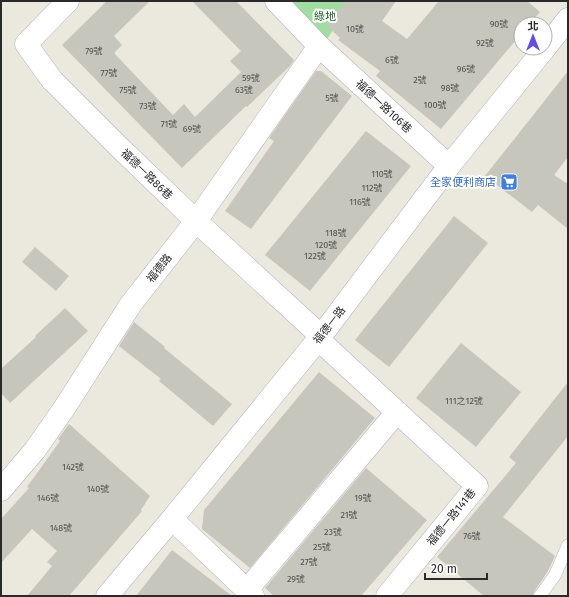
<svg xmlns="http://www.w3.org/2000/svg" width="569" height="597" viewBox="0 0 569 597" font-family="'Fira Sans','Noto Sans TC',sans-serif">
	<rect width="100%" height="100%" fill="#ebe9de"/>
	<!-- green -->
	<path fill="#a1dca0" d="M291 1H353L327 39Z"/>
	<!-- building -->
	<path fill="#c7c6bc" d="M107 1H150L114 36 122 45 114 53 173 115 184 104 195 117 241 72 230 61 241 51 192 1H236L294 60 290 66 247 107 246 106 182 168 62 45Z
		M345 1H396L382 21 407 39 439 1H527L540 12 529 24H521V34L441 129 376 76 380 71 338 40 340 38 327 26Z
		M316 71H321L352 96 251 229 225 211 274 141 269 138Z
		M568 71V157L554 175 568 184V229L538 205 532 212 485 176Z
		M366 131 411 166 310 291 265 255Z
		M454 216 488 243 389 367 355 340Z
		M35 247 69 276 56 291 22 262Z
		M65 308 88 331 10 403 1 393V369L36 337 35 336Z
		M134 322 165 347 164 348 232 404 213 426 159 381 161 379 119 346Z
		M461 343 521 392 476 447 416 398Z
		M319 372 375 418 250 568 202 529 204 510Z
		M568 382V436L503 517 555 556 548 571 534 592 533 596H484L437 557 516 463 509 457Z
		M69 424 150 496 141 510 142 511 69 596H27L52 566 47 562 57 551 32 529 1 563V519L29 488 27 487 60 441 58 439Z
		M366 468 427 520 361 596H274L265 588Z
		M172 550 232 596H136Z"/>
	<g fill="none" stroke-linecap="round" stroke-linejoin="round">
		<!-- service casing -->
		<g stroke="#b3b1bd" stroke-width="13">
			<path id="service" d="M540 596 555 575 568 545"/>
		</g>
		<!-- minor casing -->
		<g stroke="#b3b1bd" stroke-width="23">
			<path id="minor" d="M68 1 26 44 52 80 118 146 196 221 321 336
				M276 1 319 46 449 166
				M318 339 477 486 387 596
				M1 490 35 450 65 407 131 304 196 221 319 46
				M172 519 253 596
				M247 590 397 412"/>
		</g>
		<!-- tertiary casing -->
		<g stroke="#b3b1bd" stroke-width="23">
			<path id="tertiary" d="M545 48 568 19
				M107 596 172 519 321 336 449 166 545 48"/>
		</g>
		<!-- service -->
		<use href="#service" stroke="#fff" stroke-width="12"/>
		<!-- minor -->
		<use href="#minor" stroke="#fff" stroke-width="22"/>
		<!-- tertiary -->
		<use href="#tertiary" stroke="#fff" stroke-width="22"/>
	</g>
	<!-- icons -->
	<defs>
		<g id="supermarket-square" transform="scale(0.9)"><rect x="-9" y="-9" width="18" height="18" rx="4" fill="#3f7fe0" stroke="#fff"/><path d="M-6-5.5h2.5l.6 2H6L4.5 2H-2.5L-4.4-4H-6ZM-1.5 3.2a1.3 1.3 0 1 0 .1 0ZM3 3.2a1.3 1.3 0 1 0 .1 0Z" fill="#fff"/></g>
	</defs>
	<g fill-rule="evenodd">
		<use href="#supermarket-square" x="509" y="182"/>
	</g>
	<g text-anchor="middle" stroke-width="4" stroke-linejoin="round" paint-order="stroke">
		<!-- number labels -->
		<g font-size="9" fill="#51514e">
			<text x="499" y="27">90號</text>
			<text x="355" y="32">10號</text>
			<text x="485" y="46">92號</text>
			<text x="94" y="54">79號</text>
			<text x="392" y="63">6號</text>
			<text x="466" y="72">96號</text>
			<text x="109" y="76">77號</text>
			<text x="251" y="81">59號</text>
			<text x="420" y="83">2號</text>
			<text x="450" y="91">98號</text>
			<text x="128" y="93">75號</text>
			<text x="244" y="93">63號</text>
			<text x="332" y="101">5號</text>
			<text x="435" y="108">100號</text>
			<text x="148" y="109">73號</text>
			<text x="169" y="127">71號</text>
			<text x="192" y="132">69號</text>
			<text x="382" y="177">110號</text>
			<text x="372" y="191">112號</text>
			<text x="360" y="205">116號</text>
			<text x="336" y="236">118號</text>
			<text x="326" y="248">120號</text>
			<text x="315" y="259">122號</text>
			<text x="464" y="404">111之12號</text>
			<text x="73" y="470">142號</text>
			<text x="98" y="492">140號</text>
			<text x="48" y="501">146號</text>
			<text x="363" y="501">19號</text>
			<text x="349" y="518">21號</text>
			<text x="61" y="531">148號</text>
			<text x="333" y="535">23號</text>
			<text x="472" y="539">76號</text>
			<text x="322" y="550">25號</text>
			<text x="309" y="565">27號</text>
			<text x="296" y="582">29號</text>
		</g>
		<!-- park labels -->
		<g font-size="11" fill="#216128" stroke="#fff">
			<text x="325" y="20">綠地</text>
		</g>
		<!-- street labels -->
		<g font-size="11" fill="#2a2a2a" stroke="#fff">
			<text transform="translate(384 106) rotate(43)" y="4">福德一路106巷</text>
			<text transform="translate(147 174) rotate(44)" y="4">福德一路86巷</text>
			<text transform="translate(159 268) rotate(-52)" y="4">福德路</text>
			<text transform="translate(329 325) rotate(-52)" y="4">福德一路</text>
			<text transform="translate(451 517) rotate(-51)" y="4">福德一路141巷</text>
		</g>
		<!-- shop labels -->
		<g font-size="11" fill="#366cbe" stroke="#fff" text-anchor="end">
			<text x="496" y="186">全家便利商店</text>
		</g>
	</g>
	<!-- border -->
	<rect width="569" height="597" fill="none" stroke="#2a2a2a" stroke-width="4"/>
	<!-- north arrow -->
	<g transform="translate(533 36)"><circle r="19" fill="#ffffff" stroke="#aaaaaa"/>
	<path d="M0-3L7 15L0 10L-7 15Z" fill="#614ee8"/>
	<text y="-6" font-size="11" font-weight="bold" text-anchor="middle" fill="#2a2a2a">北</text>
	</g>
	<!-- scale -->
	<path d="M425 573v6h62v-6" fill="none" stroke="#2a2a2a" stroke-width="2"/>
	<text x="431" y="573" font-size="12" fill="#2a2a2a" stroke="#ffffff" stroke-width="3" paint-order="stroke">20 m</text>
</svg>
